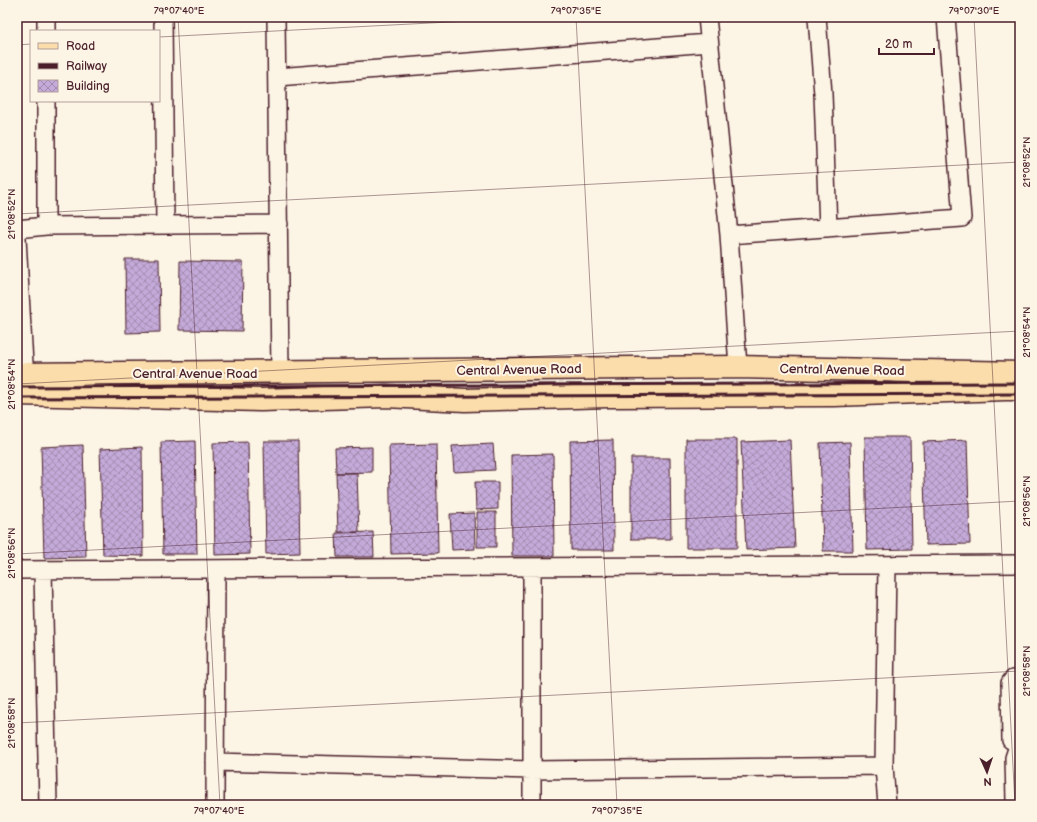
<svg xmlns="http://www.w3.org/2000/svg" width="1037" height="822" viewBox="0 0 1037 822" font-family="'Balsamiq Sans',sans-serif">
	<defs>
		<pattern id="building-cross-hatch" width="8" height="8" patternUnits="userSpaceOnUse"><rect width="8" height="8" fill="#c4aad8"/><path d="M0 0l8 8M0 8l8-8" fill="none" stroke="#a18aaf"/></pattern>
	</defs>
	<rect width="100%" height="100%" fill="#fcf5e5"/>
	<filter id="ink" filterUnits="userSpaceOnUse"><feTurbulence type="fractalNoise" baseFrequency=".025" numOctaves="2"/><feDisplacementMap in="SourceGraphic" scale="8" xChannelSelector="R" yChannelSelector="G"/><feConvolveMatrix kernelMatrix="1 2 1 2 8 2 1 2 1" color-interpolation-filters="sRGB"/></filter>
	<g filter="url(#ink)">
		<!-- building -->
		<path fill="url(#building-cross-hatch)" stroke="#4a1f2b" d="M125 259H159L160 332 126 333Z
			M180 261 243 262 242 331 179 330Z
			M865 437H910L912 549 867 550Z
			M686 439H737V548H686Z
			M613 440 614 550H571L570 441Z
			M790 440 795 548 746 550 741 442Z
			M967 440 970 544 926 545 923 442Z
			M195 441 197 554H163L161 442Z
			M264 441H298L300 553 266 554Z
			M248 442 250 554 215 555 213 443Z
			M850 442 853 551H823L820 443Z
			M436 444 438 553 391 554 389 445Z
			M493 444 495 470 454 472 452 446Z
			M83 445 86 557 44 558 41 447Z
			M142 447 143 556 103 555 100 449Z
			M372 447V472L336 473 335 448Z
			M553 454 554 556H512L511 455Z
			M631 458H670L671 539H631Z
			M336 473H357L359 532H338Z
			M475 482H498V509L476 510Z
			M477 512H496V547H477Z
			M474 513 475 549 452 550 450 514Z
			M373 532 374 557H337L336 533Z"/>
		<g fill="none" stroke-linecap="round" stroke-linejoin="round">
			<!-- lane casing -->
			<g stroke="#4a1f2b" stroke-width="11">
				<path id="lane" d="M21 229 29 373"/>
			</g>
			<!-- street casing -->
			<g stroke="#4a1f2b" stroke-width="20">
				<path id="street" d="M163 17 165 225
					M276 17 280 372
					M707 17 729 235 738 367
					M817 17 823 94 828 228
					M46 31V17
					M277 77 709 43
					M46 101V226
					M17 229 46 226 279 224
					M729 235 962 218 946 17
					M17 299 20 374
					M887 565 884 766 887 805
					M17 570 1020 564
					M43 570 48 805
					M1020 678 1013 679 1010 683 1011 740 1014 742H1020
					M215 762 532 770 884 766
					M215 805 216 569
					M532 805V567
					M1019 805 1015 801 1014 758 1016 752 1020 748"/>
			</g>
			<!-- primary casing -->
			<g stroke="#4a1f2b" stroke-width="25">
				<path id="primary" d="M17 374 738 367 1020 373
					M17 394 261 400 386 396 465 400 609 396 834 395 1005 389H1020"/>
			</g>
			<!-- lane -->
			<use href="#lane" stroke="#fcf5e5" stroke-width="8"/>
			<!-- street -->
			<use href="#street" stroke="#fcf5e5" stroke-width="17"/>
			<!-- primary -->
			<use href="#primary" stroke="#faddab" stroke-width="22"/>
			<!-- rail -->
			<path stroke="#4a1f2b" stroke-width="3" d="M17 387 1020 383
				M17 398 1020 394"/>
		</g>
	</g>
	<!-- ticks -->
	<path fill="none" stroke="#4a1f2b" stroke-width="1" stroke-opacity="0.45" d="M178 17 220 805M576 17 617 805M974 17 1015 805M159 37 547 17M17 45 31 44M17 214 1020 162M17 384 1020 331M17 554 1020 501M17 723 1020 671"/>
	<g text-anchor="middle" stroke-width="4" stroke-linejoin="round" paint-order="stroke">
		<!-- street labels -->
		<g font-size="13" fill="#4a1f2b" stroke="#fcf5e5">
			<text transform="translate(519 369) rotate(-1)" y="5">Central Avenue Road</text>
			<text transform="translate(842 369) rotate(1)" y="5">Central Avenue Road</text>
			<text x="195" y="378">Central Avenue Road</text>
		</g>
	</g>
	<!-- margin -->
	<rect width="1037" height="822" fill="none" stroke="#fcf5e5" stroke-width="44"/>
	<!-- legend -->
	<rect x="30" y="30" width="130" height="72" fill="#fcf5e5" stroke="#b59f9b"/>
	<rect x="38" y="43" width="20" height="6" fill="#faddab" stroke="#b59f9b"/>
	<text x="66" y="50" font-size="12" fill="#4a1f2b">Road</text>
	<rect x="38" y="63" width="20" height="6" fill="#4a1f2b" stroke="#b59f9b"/>
	<text x="66" y="70" font-size="12" fill="#4a1f2b">Railway</text>
	<rect x="38" y="80" width="20" height="12" fill="url(#building-cross-hatch)" stroke="#b59f9b"/>
	<text x="66" y="90" font-size="12" fill="#4a1f2b">Building</text>
	<!-- north arrow -->
	<g transform="translate(987 772) rotate(177)" stroke="#fcf5e5" stroke-width="3" paint-order="stroke">
	<path d="M0-3L7 15L0 10L-7 15Z" fill="#4a1f2b"/>
	<text y="-6" font-size="11" font-weight="bold" text-anchor="middle" fill="#4a1f2b">N</text>
	</g>
	<!-- scale -->
	<path d="M879 48v6h55v-6" fill="none" stroke="#4a1f2b" stroke-width="2"/>
	<text x="885" y="48" font-size="12" fill="#4a1f2b" stroke="#fcf5e5" stroke-width="3" paint-order="stroke">20 m</text>
	<rect x="22" y="22" width="993" height="778" fill="none" stroke="#4a1f2b" stroke-width="1.5"/>
	<g font-size="10" text-anchor="middle" fill="#4a1f2b">
		<text x="179" y="14">79°07'40"E</text>
		<text x="576" y="14">79°07'35"E</text>
		<text x="974" y="14">79°07'30"E</text>
		<text transform="translate(1026 162) rotate(-90)" y="4">21°08'52"N</text>
		<text transform="translate(11 214) rotate(-90)" y="4">21°08'52"N</text>
		<text transform="translate(1026 332) rotate(-90)" y="4">21°08'54"N</text>
		<text transform="translate(11 384) rotate(-90)" y="4">21°08'54"N</text>
		<text transform="translate(1026 501) rotate(-90)" y="4">21°08'56"N</text>
		<text transform="translate(11 553) rotate(-90)" y="4">21°08'56"N</text>
		<text transform="translate(1026 671) rotate(-90)" y="4">21°08'58"N</text>
		<text transform="translate(11 723) rotate(-90)" y="4">21°08'58"N</text>
		<text x="219" y="814">79°07'40"E</text>
		<text x="617" y="814">79°07'35"E</text>
	</g>
</svg>
